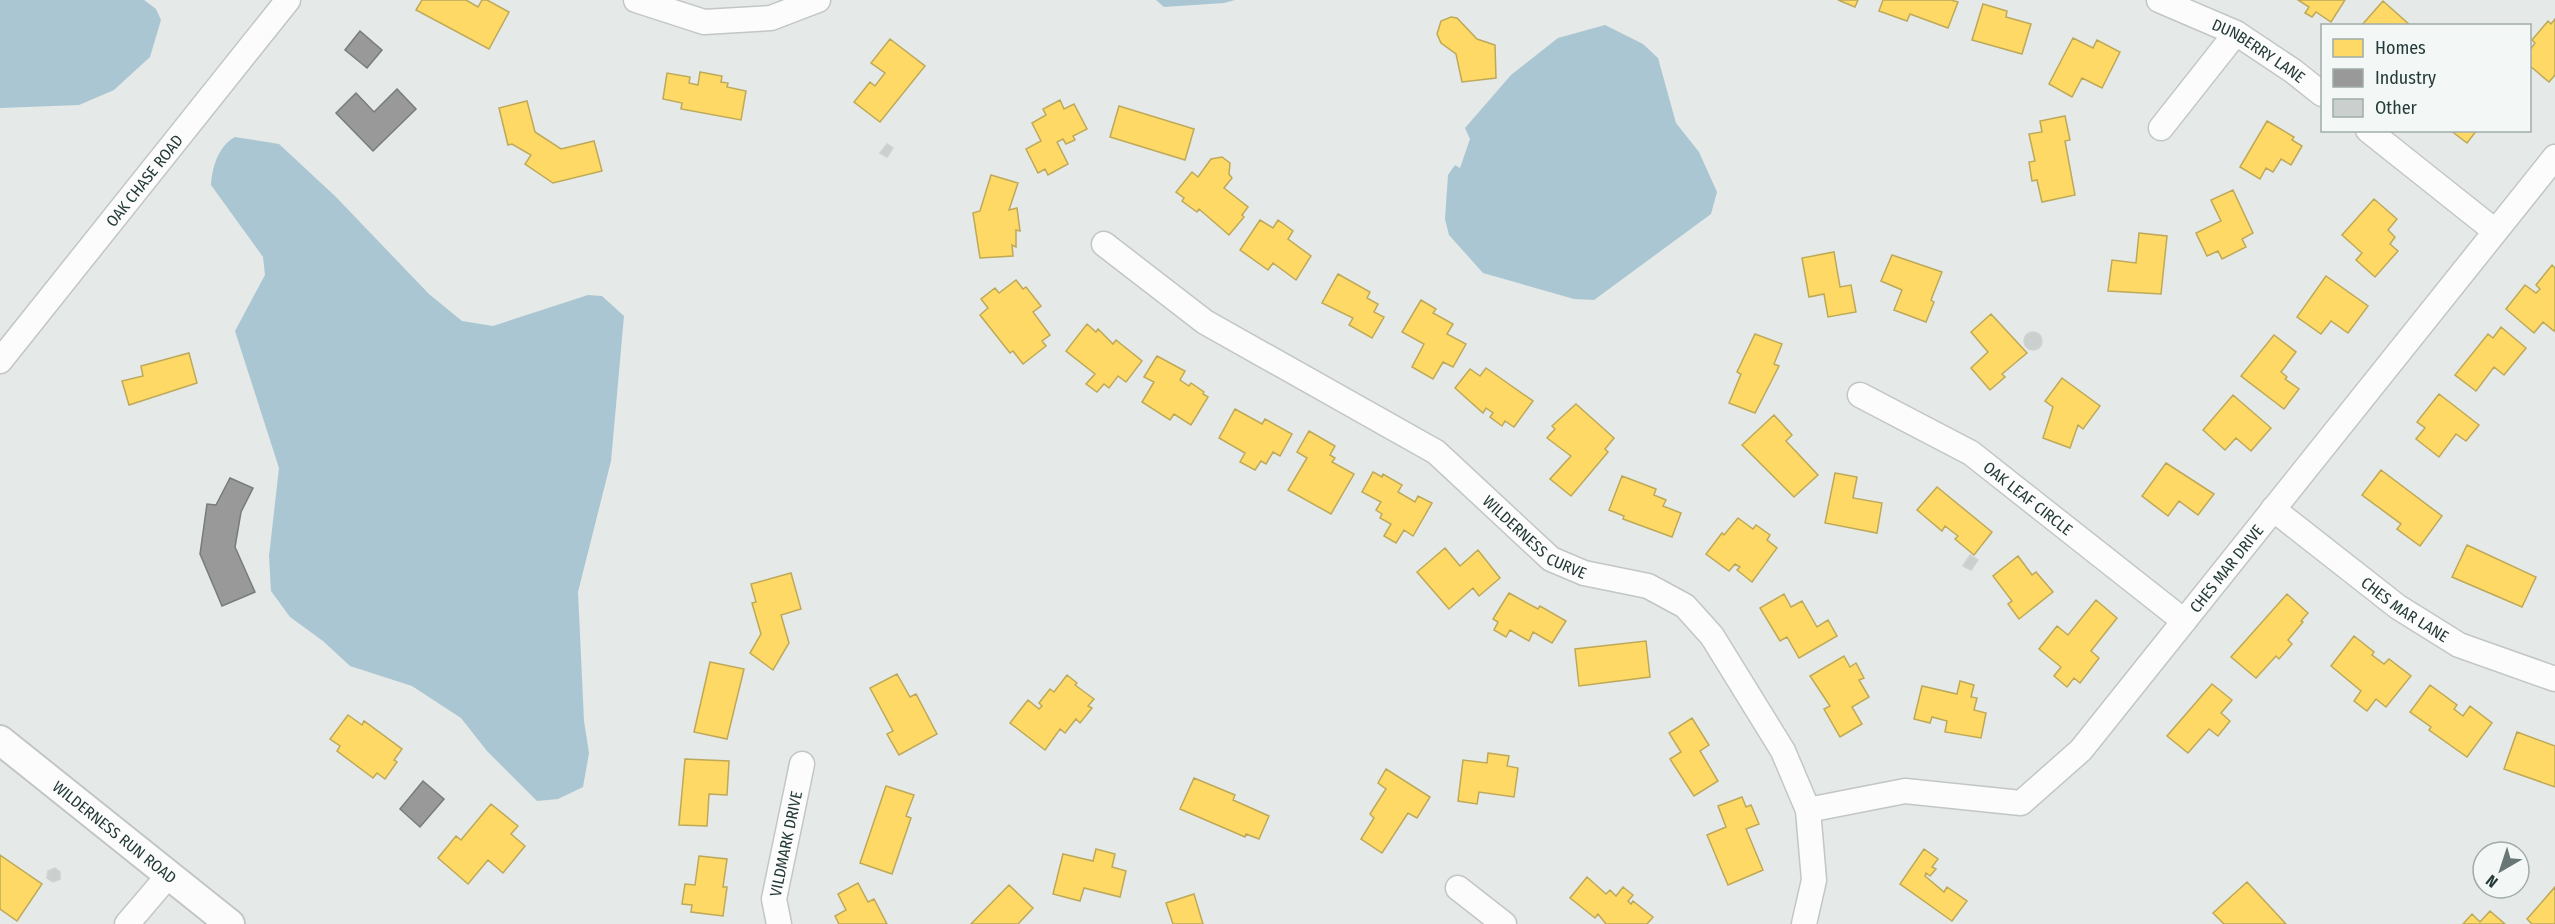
<svg xmlns="http://www.w3.org/2000/svg" width="2555" height="924" viewBox="0 0 2555 924" font-family="'Fira Sans Condensed',sans-serif">
	<rect width="100%" height="100%" fill="#e5e9e7"/>
	<!-- water -->
	<path fill="#aac6d3" d="M0 0H144L156 9 161 20 150 57 114 90 79 105 0 108Z
		M1156 0H1235L1224 3 1164 7Z
		M1605 25 1643 44 1658 58 1676 123 1699 152 1717 192 1711 214 1594 300 1574 299 1483 273 1449 235 1445 219 1448 175 1455 165 1460 168 1470 139 1465 128 1511 75 1558 38Z
		M235 137 279 144 335 196 429 294 462 321 493 326 588 295 602 296 624 316 611 461 578 592 584 721 589 753 583 787 558 799 537 801 487 751 461 718 412 686 350 666 323 641 290 617 271 591 269 556 279 468 235 331 265 275 263 257 211 185C212 168 218 146 235 137Z"/>
	<!-- homes -->
	<path fill="#ffd966" stroke="#bda958" stroke-width="1.5" d="M422 0H466L478 7 482 0H487L509 12 489 49 416 10Z
		M1838 0H1858L1855 7Z
		M1883 0H1951L1958 2 1948 28 1910 14 1907 21 1879 11Z
		M2298 0H2345L2331 22 2316 12 2312 17 2305 13 2309 7Z
		M2383 1 2411 26H2361Z
		M1983 4 2007 11 2006 17 2031 24 2022 54 1972 40Z
		M1451 17 1457 18 1477 39 1495 45 1496 78 1462 82 1456 54 1441 43 1437 34 1441 21Z
		M2555 19V75L2549 82 2530 66V50L2535 43 2532 40 2548 21 2551 24Z
		M2073 38 2093 48 2097 40 2120 52 2102 88 2082 78 2072 97 2049 84Z
		M890 39 925 66 880 122 854 102 870 82 875 86 885 73 871 63Z
		M700 72 722 76 721 82 728 83 727 87 746 91 741 120 681 109 682 103 663 99 667 73 690 77 689 83 698 85Z
		M1060 100 1064 109 1074 104 1087 129 1073 136 1075 140 1066 144 1063 139 1057 142 1068 164 1048 175 1045 169 1038 173 1026 149 1041 141 1032 123 1046 115 1043 109Z
		M527 101 535 132 561 149 594 141 602 171 553 183 525 164 531 155 512 144 508 145 499 108Z
		M1119 106 1194 129 1185 160 1110 137Z
		M2065 116 2070 140 2065 141 2075 195 2042 202 2037 180 2032 181 2029 162 2035 161 2029 134 2042 132 2040 121Z
		M2267 121 2294 137 2292 140 2302 146 2291 165 2281 159 2273 172 2266 168 2260 179 2240 167Z
		M2450 130H2477L2467 143Z
		M1222 157 1230 163 1229 174 1232 178 1224 188 1248 207 1242 215 1244 217 1229 235 1199 209 1197 212 1182 201 1184 198 1176 192 1192 172 1198 177 1211 159Z
		M991 175 1018 183 1009 210 1017 208 1020 231 1016 230V247L1012 245 1013 256 980 258 973 213 980 211Z
		M2233 190 2253 233 2242 239 2246 247 2222 259 2218 251 2207 256 2196 233 2221 221 2211 200Z
		M2374 199 2397 219 2388 230 2395 237 2390 244 2398 251 2375 277 2356 260 2362 253 2342 235Z
		M1260 220 1273 228 1278 220 1293 231 1288 239 1311 256 1296 280 1273 263 1268 270 1240 250Z
		M2139 233 2167 236 2161 294 2108 291 2112 260 2136 263Z
		M1834 252 1840 287 1851 285 1856 312 1828 317 1824 294 1809 297 1802 258Z
		M1892 255 1942 272 1931 300 1934 302 1926 322 1894 310 1902 290 1881 281Z
		M2552 265 2555 268V329L2554 331 2543 322 2534 333 2506 309 2525 285 2536 293 2540 289 2536 285Z
		M1338 274 1370 292 1367 298 1378 304 1374 312 1384 317 1372 338 1349 325 1353 318 1322 303Z
		M2326 276 2368 306 2348 333 2331 321 2321 334 2297 317Z
		M1016 280 1023 289 1026 287 1041 306 1033 312 1050 335 1042 341 1046 346 1023 364 1013 351 1010 353 980 315 988 308 981 299 995 288 999 293Z
		M1421 300 1436 309 1433 313 1453 324 1447 334 1466 344 1453 367 1443 362 1433 379 1412 367 1424 344 1402 332Z
		M1991 314 2027 353 2002 374 2005 377 1990 390 1971 368 1988 352 1971 332Z
		M1087 324 1096 332 1098 329 1113 344 1116 340 1142 361 1126 382 1118 376 1109 388 1104 384 1097 392 1086 384 1095 374 1066 351Z
		M2501 327 2526 348 2504 375 2494 367 2476 391 2455 375 2488 334 2493 338Z
		M1755 334 1782 344 1774 364 1779 366 1755 413 1729 403 1741 374 1737 372Z
		M2274 335 2296 352 2281 372 2287 377 2285 379 2299 389 2284 409 2241 376Z
		M189 353 197 383 129 405 122 381 143 376 141 366Z
		M1157 356 1185 371 1180 380 1189 386 1191 383 1204 392 1203 394 1208 397 1191 425 1174 414 1170 420 1142 402 1154 382 1144 377Z
		M1486 368 1533 401 1514 427 1505 421 1502 426 1490 417 1493 413 1486 408 1483 413 1455 388 1470 369 1480 376Z
		M2062 378 2100 406 2083 429 2078 425 2070 448 2043 438 2053 407 2045 401Z
		M2439 394 2479 425 2466 441 2456 434 2439 457 2416 439 2425 428 2417 422Z
		M2233 395 2271 428 2251 451 2236 438 2225 450 2203 430Z
		M1576 404 1614 438 1605 449 1608 452 1571 496 1550 479 1571 456 1547 438 1555 429 1552 426Z
		M1235 409 1262 424 1265 419 1292 434 1280 456 1273 452 1266 464 1261 461 1255 470 1240 462 1245 453 1219 438Z
		M1774 415 1792 435 1786 441 1818 475 1794 497 1742 445Z
		M1309 431 1335 446 1330 455 1335 458 1332 462 1354 474 1331 514 1288 490 1307 458 1297 452Z
		M2166 463 2214 494 2198 515 2179 501 2168 516 2142 496Z
		M2381 470 2442 516 2420 546 2397 529 2401 524 2362 495Z
		M1373 472 1382 477 1383 474 1402 485 1398 492 1415 502 1418 496 1432 503 1413 536 1404 530 1396 543 1384 536 1391 524 1380 518 1382 514 1376 510 1381 502 1362 492Z
		M1835 473 1857 477 1853 498 1882 503 1877 533 1825 523Z
		M1622 476 1656 489 1654 495 1666 500 1663 506 1681 513 1672 537 1623 519 1624 516 1609 510Z
		M1937 487 1992 532 1974 555 1955 539 1958 536 1945 526 1942 531 1917 510Z
		M1738 518 1753 529 1756 525 1770 535 1767 540 1777 548 1752 582 1737 570 1740 567 1735 564 1729 571 1706 554 1722 533 1724 535Z
		M2467 545 2536 577 2522 607 2452 577Z
		M1445 548 1460 566 1478 550 1500 578 1479 596 1473 588 1449 609 1417 572Z
		M2018 556 2032 575 2036 572 2053 592 2019 619 2008 604 2012 601 1993 576Z
		M791 573 801 609 781 615 789 643 773 670 750 653 761 634 752 603 756 602 751 584Z
		M1509 593 1538 609 1540 606 1566 621 1552 643 1533 632 1529 641 1510 630 1506 637 1494 630 1498 622 1493 619Z
		M1784 594 1791 607 1802 601 1817 627 1828 620 1837 636 1799 658 1787 637 1780 641 1760 608Z
		M2287 594 2308 613 2301 621 2303 622 2288 640 2292 644 2279 659 2276 656 2256 678 2231 657Z
		M2096 600 2117 618 2091 651 2099 658 2080 683 2074 678 2067 687 2054 676 2061 667 2039 649 2057 626 2068 635Z
		M2354 636 2374 652 2372 655 2384 664 2389 659 2411 676 2386 707 2376 699 2367 711 2354 701 2361 691 2331 666Z
		M1646 641 1650 677 1579 686 1575 649Z
		M1844 656 1850 667 1856 663 1864 678 1859 680 1869 697 1852 707 1862 724 1840 737 1824 709 1830 706 1810 676Z
		M710 662 744 669 727 739 694 732Z
		M897 674 910 697 916 694 937 734 899 755 887 734 893 731 870 688Z
		M1067 675 1077 683 1075 685 1094 699 1088 706 1092 708 1080 723 1076 719 1065 733 1060 729 1045 750 1010 723 1028 700 1039 709 1042 706 1039 703 1050 689 1054 692Z
		M1960 681 1974 685 1971 697 1977 698 1974 710 1986 713 1981 738 1945 732 1947 721 1932 717 1930 723 1914 719 1922 686 1957 694Z
		M2212 684 2232 700 2221 713 2230 721 2218 736 2209 729 2188 753 2167 736Z
		M2430 685 2457 705 2454 709 2463 716 2470 706 2492 723 2467 757 2429 730 2431 727 2410 712Z
		M348 715 362 725 364 721 402 749 394 760 397 762 385 779 377 773 373 778 337 751 340 746 330 739Z
		M1692 718 1709 745 1700 751 1718 781 1694 796 1670 759 1681 752 1669 733Z
		M2517 732 2555 746V787L2504 769Z
		M1488 753 1509 756 1507 766 1518 768 1514 797 1479 792 1477 804 1458 801 1463 760 1487 763Z
		M685 759 729 761 727 795 709 794 707 826 679 825Z
		M1386 769 1430 797 1417 818 1408 813 1382 853 1361 839 1374 818 1370 814 1386 789 1378 783Z
		M1194 778 1235 795 1233 800 1269 816 1259 839 1246 834 1245 837 1180 809Z
		M886 786 914 795 906 816 911 818 892 874 860 863Z
		M1742 797 1746 807 1751 805 1759 824 1746 829 1763 870 1728 885 1707 835 1726 827 1718 806Z
		M491 804 518 826 511 834 525 846 503 873 488 860 468 884 438 858 456 836 461 840Z
		M1096 849 1115 854 1112 867 1126 871 1120 897 1084 888 1080 901 1053 894 1063 854 1093 861Z
		M1924 849 1938 859 1932 867 1936 869 1930 876 1926 873 1925 876 1944 892 1947 887 1967 901 1952 921 1900 884Z
		M0 855 42 884 17 921 0 909Z
		M699 856 727 859 723 887H727L723 916 691 912 692 905 682 904 685 884 695 885Z
		M1587 877 1606 894 1610 890 1616 896 1623 887 1633 895 1628 901 1631 904 1633 901 1653 917 1647 924H1606L1598 914 1595 918 1570 898Z
		M2247 882 2286 924H2224L2213 913Z
		M858 883 868 902 874 899 887 924H839L835 916 846 910 838 894Z
		M1009 885 1033 908 1018 924H971Z
		M2555 887V924H2532L2527 919Z
		M1194 894 1203 924H1173L1166 903Z
		M2490 911 2505 924H2463L2472 914 2480 922Z"/>
	<!-- industry -->
	<path fill="#999" stroke="#767c7c" stroke-width="1.5" d="M360 31 382 50 367 68 345 50Z
		M397 89 416 109 373 151 336 113 356 93 374 112Z
		M230 478 253 488 241 512 235 547 255 592 222 606 200 554 207 504 216 505Z
		M423 781 444 799 420 827 400 809Z"/>
	<!-- building -->
	<path fill="#cbd0cf" stroke="#ced2d0" stroke-width="1.5" d="M887 144 893 148 887 157 880 153Z
		M2024 341a9 9 0 1 1 18 0a9 9 0 1 1-18 0Z
		M1970 555 1978 560 1971 570 1963 566Z
		M55 868 60 872V879L53 882 47 878 48 871Z"/>
	<g fill="none" stroke-linecap="round" stroke-linejoin="round">
		<!-- minor casing -->
		<g stroke="#c2c6c4" stroke-width="27">
			<g id="minor">
				<path d="M636 0 704 22 771 18 818 0"/>
				<path id="s1" d="M2159 0 2236 33 2293 71 2322 94"/>
				<path d="M2161 128 2236 33"/>
				<path d="M2368 130 2495 231"/>
				<path id="s2" d="M1104 244 1205 322 1436 452 1551 559 1584 573 1648 586 1685 606 1712 636 1783 751 1808 810 1814 880 1804 924"/>
				<path id="s3" d="M0 361 288 0"/>
				<path id="s4" d="M1860 395 1971 453 2184 621"/>
				<path id="s5" d="M2273 509 2398 607 2459 645 2555 679"/>
				<path id="s6" d="M1808 810 1905 791 2021 803 2081 750 2555 157"/>
				<path d="M1458 888 1504 924"/>
				<path d="M127 924 168 876"/>
				<path id="s7" d="M779 924 774 899 802 764"/>
			</g>
		</g>
		<!-- tertiary casing -->
		<g stroke="#c2c6c4" stroke-width="32">
			<g id="tertiary">
				<path id="s8" d="M0 740 230 924"/>
			</g>
		</g>
		<!-- minor -->
		<use href="#minor" stroke="#fbfcfb" stroke-width="24"/>
		<!-- tertiary -->
		<use href="#tertiary" stroke="#fbfcfb" stroke-width="28"/>
	</g>
	<g text-anchor="middle" stroke-width="6" stroke-linejoin="round" paint-order="stroke">
		<!-- street labels -->
		<g font-size="16" fill="#243a38" stroke="#f3f8f6">
			<text dy="6" stroke="none"><textPath href="#s1" startOffset="112">DUNBERRY LANE</textPath></text>
			<text dy="6" stroke="none"><textPath href="#s3" startOffset="231">OAK CHASE ROAD</textPath></text>
			<text dy="6" stroke="none"><textPath href="#s4" startOffset="198">OAK LEAF CIRCLE</textPath></text>
			<text dy="6" stroke="none"><textPath href="#s2" startOffset="524">WILDERNESS CURVE</textPath></text>
			<text dy="6" stroke="none"><textPath href="#s6" startOffset="528">CHES MAR DRIVE</textPath></text>
			<text dy="6" stroke="none"><textPath href="#s5" startOffset="166">CHES MAR LANE</textPath></text>
			<text dy="6" stroke="none"><textPath href="#s8" startOffset="147">WILDERNESS RUN ROAD</textPath></text>
			<text dy="6" stroke="none"><textPath href="#s7" startOffset="82">VILDMARK DRIVE</textPath></text>
		</g>
	</g>
	<!-- legend -->
	<rect x="2321" y="24" width="210" height="108" fill="#f3f8f6" stroke="#a0acaa" stroke-width="1.5"/>
	<rect x="2333" y="39" width="30" height="18" fill="#ffd966" stroke="#a0acaa" stroke-width="1.5"/>
	<text x="2375" y="54" font-size="18" fill="#243a38">Homes</text>
	<rect x="2333" y="69" width="30" height="18" fill="#999999" stroke="#a0acaa" stroke-width="1.5"/>
	<text x="2375" y="84" font-size="18" fill="#243a38">Industry</text>
	<rect x="2333" y="99" width="30" height="18" fill="#cbd0cf" stroke="#a0acaa" stroke-width="1.5"/>
	<text x="2375" y="114" font-size="18" fill="#243a38">Other</text>
	<!-- north arrow -->
	<g transform="translate(2501 870) rotate(219)"><circle r="28" fill="#f3f8f6" stroke="#a0acaa" stroke-width="1.5"/>
	<path d="M0-4.5L10 22L0 15L-10 22Z" fill="#687775"/>
	<text y="-9" font-size="16" font-weight="bold" text-anchor="middle" fill="#243a38">N</text>
	</g>
</svg>
